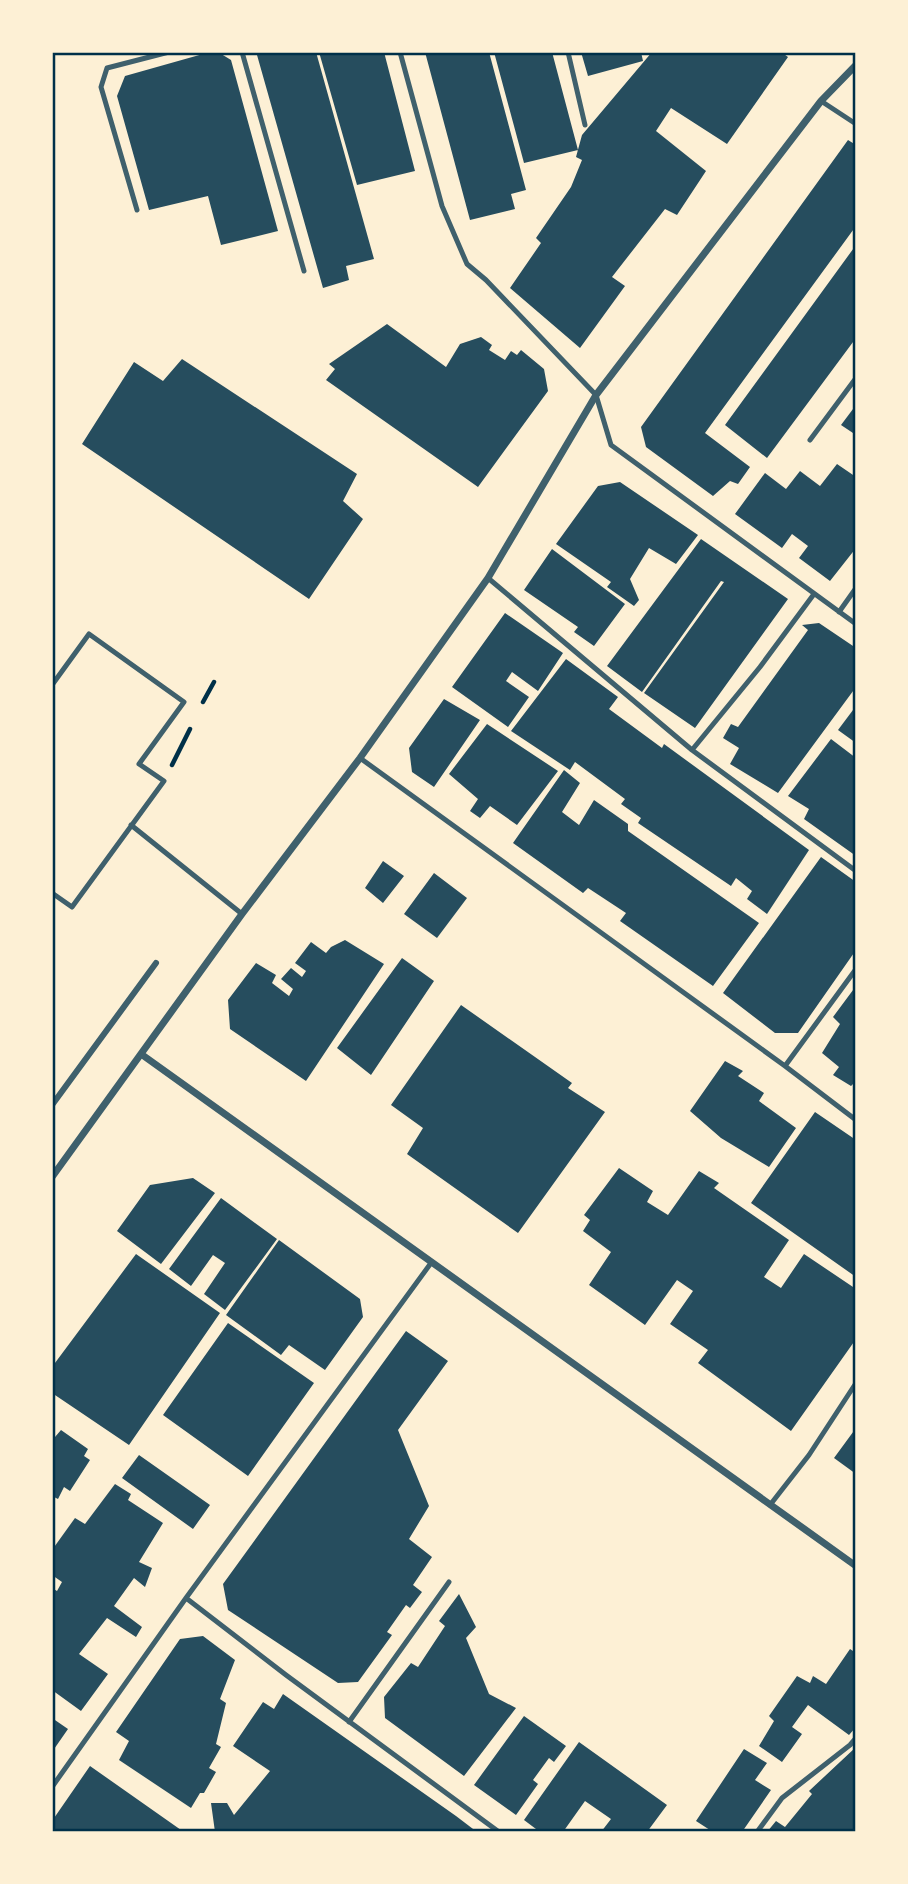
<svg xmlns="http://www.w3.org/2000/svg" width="908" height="1884" viewBox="0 0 908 1884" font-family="Signika,sans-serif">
	<rect width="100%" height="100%" fill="#fdf0d5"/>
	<!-- building -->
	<path fill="#264d5e" d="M210 52H218L231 60 278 231 221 245 208 196 149 210 117 96 125 76Z
		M258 52H316L374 259 346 266 349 280 323 288 257 55Z
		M319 52H384L415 171 357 185Z
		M425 52H489L526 190 511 194 515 209 470 220Z
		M494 52H552L578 150 524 163Z
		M581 52H641L643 61 588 76Z
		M652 52H781L788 57 727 144 671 108 656 131 706 171 677 215 665 209 612 277 625 286 580 348 510 288 541 243 536 238 571 187 582 160 576 157 582 135Z
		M848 140 856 145V226L705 433 750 467 738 484 730 481 713 496 646 447 641 427Z
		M856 245V338L767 458 725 425Z
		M387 324 446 367 460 344 481 337 492 345 489 350 505 360 511 351 517 355 521 350 544 369 548 391 478 487 326 380 335 369 329 364Z
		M182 359 357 474 343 501 363 519 309 599 82 444 134 362 163 381Z
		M856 405V435L841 425Z
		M837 464 856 477V548L830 581 799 558 808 546 792 534 782 548 735 514 765 473 786 489 800 471 820 486Z
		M620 482 698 535 676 564 649 548 630 579 639 600 634 606 607 587 611 582 556 544 598 486Z
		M701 539 788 599 695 728 644 693 724 582 721 581 642 692 607 666Z
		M552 549 625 604 594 646 574 632 578 627 524 590Z
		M505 613 563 653 538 691 512 672 506 681 529 697 508 727 452 687Z
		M819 623 856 648V687L778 793 730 764 739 748 723 738 731 724 738 727 808 630 802 625Z
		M566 659 618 697 609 709 662 748 664 744 809 850 767 914 747 899 752 891 736 878 731 886 638 823 641 818 621 804 625 799 575 762 570 770 511 731Z
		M444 699 480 720 434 787 412 772 409 748Z
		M856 706V743L838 730Z
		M487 724 558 771 517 825 490 806 480 818 470 811 478 799 449 774Z
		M831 739 856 758V856L804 819 809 809 788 796Z
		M564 770 580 783 562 812 579 825 594 800 628 824V831L759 923 713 986 620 921 626 913 588 888 583 893 513 843Z
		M821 857 856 882V950L798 1033H775L723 993Z
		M383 861 404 876 383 903 365 888Z
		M434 873 467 898 437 938 404 914Z
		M345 940 384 964 306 1081 230 1029 228 1000 256 963 276 975 272 983 289 996 293 989 281 979 291 968 302 977 306 971 295 963 311 942 326 953 331 947Z
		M402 958 434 981 371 1075 337 1048Z
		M856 986V1081L851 1086 833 1075 839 1067 822 1053 840 1024 833 1017Z
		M461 1005 572 1083 568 1088 605 1112 518 1233 407 1154 423 1128 391 1105Z
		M725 1061 743 1071 738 1076 764 1093 759 1101 796 1128 769 1167 721 1138 690 1111Z
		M815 1112 856 1140V1277L751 1203Z
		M619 1168 653 1191 647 1202 668 1215 699 1171 719 1183 714 1188 789 1240 764 1277 781 1288 804 1254 856 1289V1339L791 1431 698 1363 708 1350 670 1324 693 1291 677 1280 645 1325 589 1285 611 1252 583 1231 590 1220 584 1215Z
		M193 1178 215 1193 161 1264 117 1231 150 1185Z
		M221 1198 277 1239 225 1310 204 1294 225 1263 213 1255 191 1286 169 1269Z
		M279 1240 360 1299 363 1317 325 1370 289 1345 281 1355 226 1315Z
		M136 1254 220 1313 129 1445 52 1393V1367Z
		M228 1323 314 1383 248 1476 163 1415Z
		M406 1331 448 1361 398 1430 429 1506 409 1539 432 1557 413 1585 422 1592 410 1608 406 1605 387 1632 392 1635 358 1682 338 1683 228 1610 223 1584Z
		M856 1428V1474L834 1458Z
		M61 1430 88 1449 84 1456 90 1460 70 1491 64 1487 58 1499 52 1496V1435L55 1437Z
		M139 1455 210 1505 193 1529 122 1478Z
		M115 1484 131 1494 128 1500 163 1523 139 1562 152 1568 145 1587 134 1578 114 1606 142 1627 136 1637 107 1618 79 1654 108 1674 81 1711 52 1690V1588L57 1591 62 1582 52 1575V1550L75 1518 85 1524Z
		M459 1594 476 1627 466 1638 489 1694 516 1708 464 1776 385 1718 384 1697 411 1663 418 1667 445 1626 439 1621Z
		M203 1636 235 1660 220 1699 226 1703 216 1744 221 1747 209 1768 216 1772 204 1793H200L191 1808 119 1760 129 1741 116 1732 180 1639Z
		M850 1649 856 1653V1727L849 1735 808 1705 792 1727 802 1734 782 1762 759 1746 774 1721 769 1716 797 1676 810 1683 813 1676 826 1684Z
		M283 1694 456 1816 477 1832H215L211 1803H227L234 1815 270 1771 233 1746 263 1702 274 1709Z
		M524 1716 566 1746 554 1762 549 1758 533 1780 538 1784 516 1815 474 1785Z
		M52 1718 68 1729 52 1752Z
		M579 1742 667 1805 647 1832H601L611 1819 585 1801 563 1832H540L524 1820Z
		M856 1747V1832H767L776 1821 785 1827 812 1794 809 1791Z
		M744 1749 767 1763 755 1780 771 1790 742 1832H713L696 1821Z
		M90 1766 181 1830 180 1832H52V1821Z"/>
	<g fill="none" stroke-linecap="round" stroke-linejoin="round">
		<!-- path -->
		<path stroke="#003049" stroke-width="4.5" d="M203 702 214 682
			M172 765 190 729"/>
		<!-- service -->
		<path stroke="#3f606c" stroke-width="5" d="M242 52 304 271
			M400 52 442 206 467 264 486 280 596 395 611 445 856 624
			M568 52 585 125
			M821 101 856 124
			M137 210 101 87 107 68 169 52
			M810 440 856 378
			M488 578 692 750 856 871
			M839 612 856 588
			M52 685 89 634 184 702 139 764 164 781 72 907 52 893
			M692 750 760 667 814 594
			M360 758 785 1066 856 1120
			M131 825 242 914
			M785 1066 856 969
			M770 1505 809 1455 856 1383
			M186 1598 286 1675 499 1832
			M349 1722 449 1582
			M52 1787 186 1598 431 1263
			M757 1832 782 1798 850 1745 856 1738"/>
		<!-- pedestrian -->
		<path stroke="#3f606c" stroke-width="6" d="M52 1105 156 963"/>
		<!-- minor -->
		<path stroke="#3f606c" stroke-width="7" d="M141 1054 856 1566
			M52 1177 242 914 360 758 488 578 596 395 821 101 856 65"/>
	</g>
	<!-- border -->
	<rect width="908" height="1884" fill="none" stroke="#fdf0d5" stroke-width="108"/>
	<rect x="54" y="54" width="800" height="1776" fill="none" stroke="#003049" stroke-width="2.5"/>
</svg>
